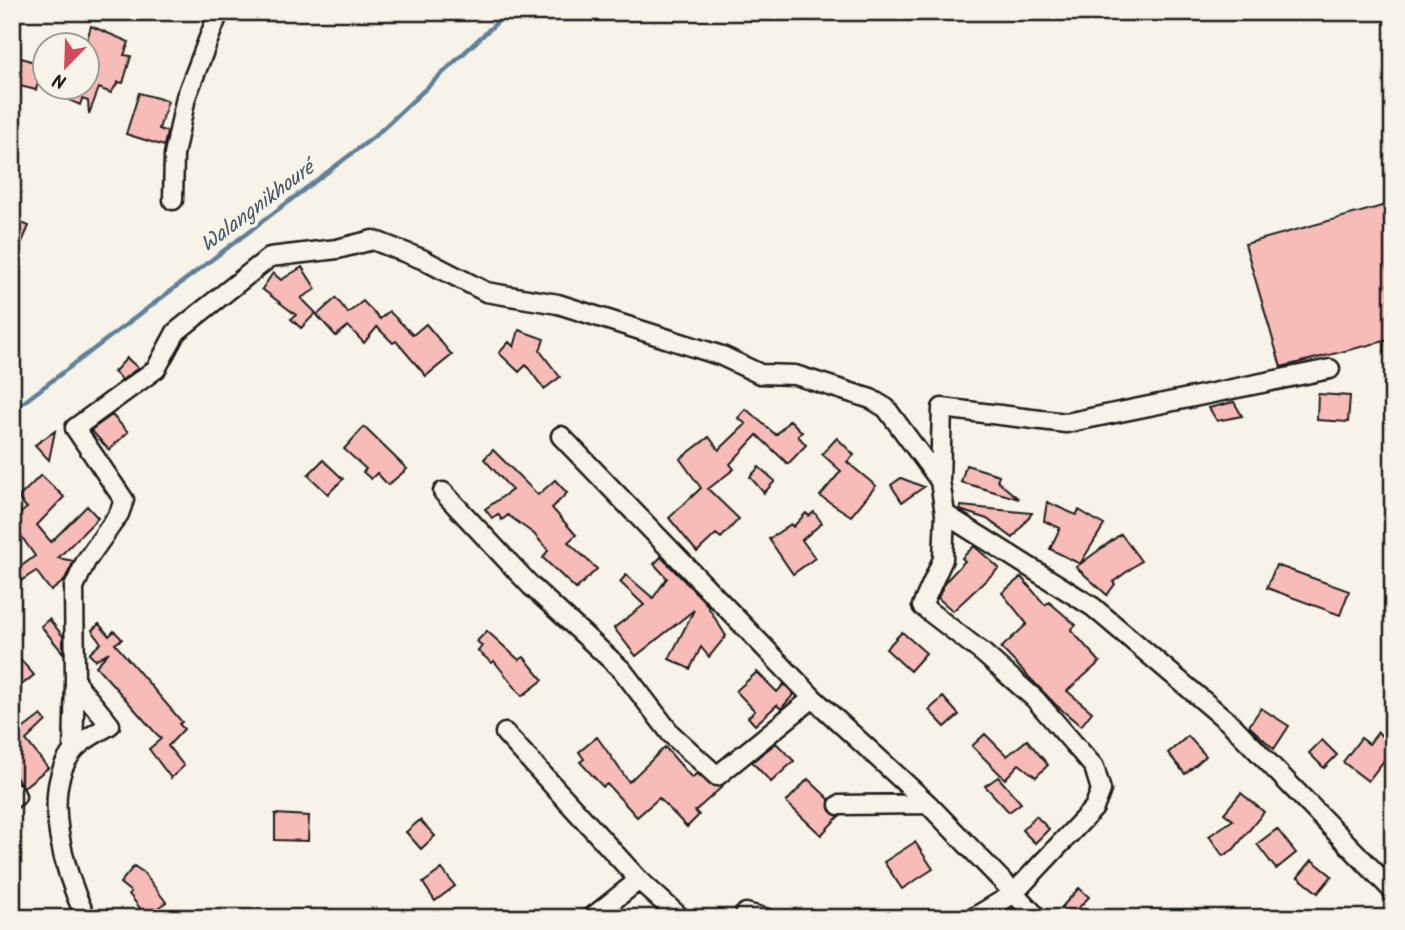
<svg xmlns="http://www.w3.org/2000/svg" width="1405" height="930" viewBox="0 0 1405 930" font-family="Kalam,sans-serif">
	<rect width="100%" height="100%" fill="#f7f3e8"/>
	<filter id="ink" filterUnits="userSpaceOnUse"><feTurbulence type="fractalNoise" baseFrequency=".0143" numOctaves="2"/><feDisplacementMap in="SourceGraphic" scale="14" xChannelSelector="R" yChannelSelector="G"/><feConvolveMatrix kernelMatrix="1 2 1 2 8 2 1 2 1" color-interpolation-filters="sRGB"/></filter>
	<g filter="url(#ink)">
		<g fill="none" stroke-linecap="round" stroke-linejoin="round">
			<!-- stream -->
			<path stroke="#618199" stroke-width="4.5" d="M12 411 375 136 508 12"/>
		</g>
		<!-- building -->
		<path fill="#f8bcb8" stroke="#1c1c1c" stroke-width="2" d="M91 26 129 42 124 55 131 56 123 83 118 82 111 93 99 88 89 114 88 101 82 99 80 105 69 100 71 94 55 88H88L85 46Z
			M18 57 43 65 36 90 12 84Z
			M139 93 168 101 159 129 167 132 164 146 126 134Z
			M1393 203V284H1388L1393 300V339L1281 367 1245 244Z
			M12 219 29 226 12 265Z
			M302 267 316 289 301 298 316 313 301 328 291 319 296 315 262 289 273 273 281 280Z
			M336 298 348 313 363 301 380 319 389 311 413 335 426 324 452 355 426 376 396 341 393 343 377 327 364 343 348 326 336 336 317 315Z
			M519 330 544 339 540 351 560 377 544 389 526 365 519 372 499 353 509 342 514 347Z
			M127 358 138 368 122 380 114 372Z
			M1318 394 1350 396 1348 422 1317 420Z
			M1234 402 1242 416 1217 421 1209 408Z
			M746 409 776 435 790 420 802 432 798 436 806 445 788 464 757 435 730 464 734 469 708 489 739 519 721 538 716 534 697 552 669 518 701 488 680 459 709 437 719 450 746 424 738 418Z
			M112 415 128 432 109 450 91 430Z
			M364 427 407 469 388 485 377 473 371 479 363 472 366 469 344 449Z
			M55 431 49 460 35 445Z
			M837 438 854 455 847 462 876 486 851 516 820 496 841 471 822 454Z
			M493 450 538 495 555 480 567 493 552 508 576 535 568 542 597 569 576 589 543 558 548 550 534 534 508 515 502 520 498 514 492 518 485 509 512 490 484 459Z
			M323 460 343 479 328 494 308 475Z
			M966 465 999 475 997 481 1019 499 961 482Z
			M759 467 775 481 764 493 750 477Z
			M41 475 64 497 37 525 51 542 87 506 98 518 58 558 74 561 64 581 51 591 36 571 16 584 12 578V573L35 556 19 533 12 539V520L27 508 18 498Z
			M901 478 924 487 902 502 891 485Z
			M1047 502 1076 515 1079 510 1104 525 1080 564 1050 549 1060 528 1044 521Z
			M961 506 1032 513 1013 538 987 519 960 510Z
			M814 512 822 523 802 540 815 558 793 574 769 539 791 524 793 527 806 513 809 516Z
			M1121 534 1141 561 1113 582 1115 584 1107 595 1076 567Z
			M974 546 999 568 953 611 938 598 945 582 965 561 962 558Z
			M661 557 705 602 726 636 709 657 701 647 690 669 669 659 694 610 636 656 614 628 644 605 620 582 626 575 653 598 667 578 654 564Z
			M1276 565 1349 591 1340 615 1267 588Z
			M1021 577 1045 605 1049 602 1076 625 1071 630 1100 662 1067 691 1092 712 1081 726 1056 705 1001 648 1027 624 1002 593Z
			M49 619 63 636V653L41 626Z
			M99 624 109 636 114 631 122 639 115 644 182 722 179 724 184 729 168 746 184 766 171 778 149 749 161 739 96 666 109 652 95 660 89 654 101 643 92 630Z
			M487 631 519 660 524 657 543 680 522 696 494 661 492 663 478 651 482 646 477 641Z
			M902 632 926 653 910 671 886 649Z
			M21 660 34 675 19 687 12 679V667Z
			M757 672 777 692 784 684 794 694 781 709 777 705 755 725 748 717 755 711 736 691Z
			M943 697 959 715 945 727 929 710Z
			M1261 708 1289 726 1274 749 1249 726Z
			M41 715 46 721 26 740 48 768 24 787 12 772V737Z
			M1378 732 1393 749 1368 781 1343 762 1361 738 1369 744Z
			M985 734 1007 756 1027 740 1048 765 1036 777 1019 764 1005 779 972 746Z
			M1188 736 1206 756 1185 774 1168 753Z
			M597 737 629 782 665 747 692 778 697 773 710 785 722 787 695 811 699 815 687 827 659 798 637 817 607 784 603 787 580 762 584 759 579 752Z
			M1322 740 1337 755 1324 768 1309 753Z
			M776 743 794 761 771 782 752 762Z
			M998 777 1021 803 1009 812 985 786Z
			M808 779 829 799 830 811 839 816 821 835 786 802Z
			M1241 793 1264 812 1234 849 1223 856 1209 836 1233 820 1224 813Z
			M275 814 309 816 308 841 275 840Z
			M1036 816 1049 829 1035 843 1022 830Z
			M420 820 435 836 421 849 406 832Z
			M1277 829 1296 853 1276 869 1257 844Z
			M915 842 933 869 902 889 884 862Z
			M1312 860 1332 876 1318 893 1298 877Z
			M134 866 143 872 166 902 147 917 129 894 131 892 120 883Z
			M442 869 455 886 435 901 423 883Z
			M1079 888 1089 897 1071 916 1061 908Z"/>
		<g fill="none" stroke-linecap="round" stroke-linejoin="round">
			<!-- minor casing -->
			<g stroke="#1c1c1c" stroke-width="23">
				<path id="minor" d="M173 200 174 155 186 97 219 12
					M561 436 813 698 928 804 1038 918
					M940 481 942 408 1066 423 1330 369
					M443 492 531 586 622 670 671 734 717 776 813 698
					M945 514 1093 607 1232 725 1393 891
					M505 733 639 880 681 918
					M73 750 75 682
					M12 791 16 796 12 799
					M839 805 928 804
					M746 913 765 918
					M86 918C66 876 38 791 74 750 82 740 99 732 110 725L75 682 74 587 86 561 119 514 124 500 75 428 156 369 176 332 270 257 337 249 373 240 422 259 486 292 558 304 722 356 760 374 795 375 871 399 886 408 940 481 945 514 943 559 922 606 983 653 1035 699 1094 767 1101 790 1094 808 1013 894 973 918
					M591 918 639 880"/>
			</g>
			<!-- minor -->
			<use href="#minor" stroke="#f7f3e8" stroke-width="18"/>
		</g>
	</g>
	<g text-anchor="middle" stroke-width="7" stroke-linejoin="round" paint-order="stroke">
		<!-- water labels -->
		<g font-size="21" font-style="italic" fill="#445765" stroke="#f7f3e8">
			<text transform="translate(257 206) rotate(-37)" y="7">Walangnikhouré</text>
		</g>
	</g>
	<!-- margin -->
	<rect width="1405" height="930" fill="none" stroke="#f7f3e8" stroke-width="42"/>
	<rect x="21" y="21" width="1363" height="888" fill="none" stroke="#1c1c1c" stroke-width="2.5" filter="url(#ink)"/>
	<!-- north arrow -->
	<g transform="translate(66 66) rotate(203)"><circle r="33" fill="#f7f3e8" stroke="#9f9d96" stroke-width="2"/>
	<path d="M0-5L12 26L0 18L-12 26Z" fill="#d1495b"/>
	<text y="-10" font-size="19" font-weight="bold" text-anchor="middle" fill="#1c1c1c">N</text>
	</g>
</svg>
